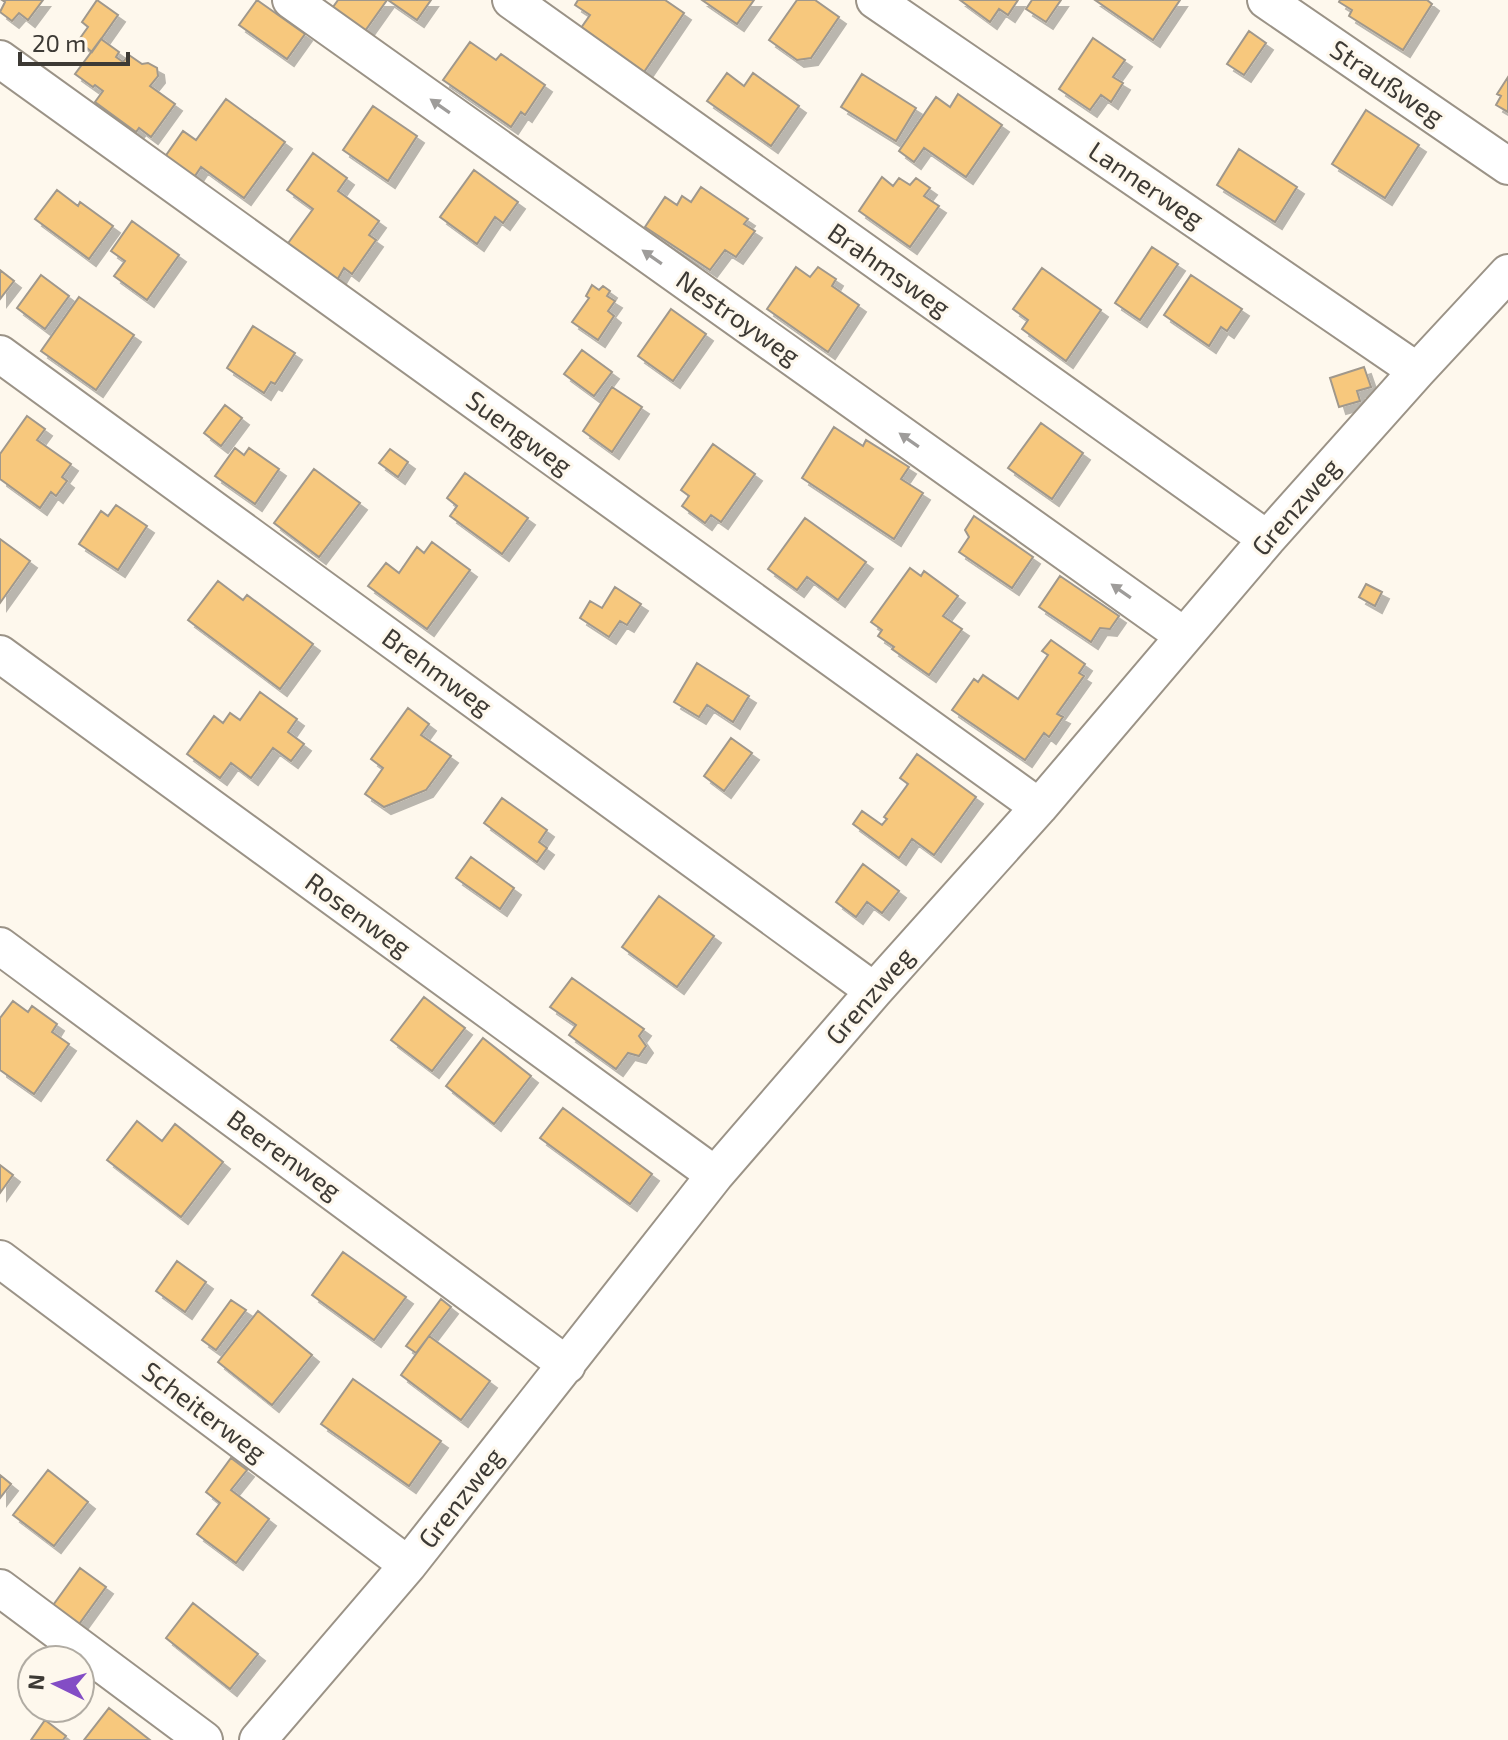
<svg xmlns="http://www.w3.org/2000/svg" width="1508" height="1740" viewBox="0 0 1508 1740" font-family="'Exo 2',sans-serif">
	<defs>
		<filter id="shadow"><feDropShadow dx="7" dy="7" stdDeviation="0" flood-color="#0004"/></filter>
	</defs>
	<rect width="100%" height="100%" fill="#fef8ed"/>
	<!-- building -->
	<path fill="#f7c87d" stroke="#a0988c" stroke-width="2" filter="url(#shadow)" d="M2 0H43L28 20 19 13 12 21 0 12 5 2Z
		M97 0 118 15 92 52 78 41 88 27 82 22Z
		M257 0 305 34 287 59 239 25Z
		M338 0H387L360 38 328 14Z
		M388 0H431L417 20Z
		M578 0H665L684 13 644 72 581 28 590 15 575 5Z
		M702 0H754L737 24Z
		M797 0H815L839 17 811 58 797 60 769 40Z
		M960 0H1018L1008 15 999 9 990 22Z
		M1032 0H1061L1046 22 1026 9Z
		M1095 0H1180L1153 40Z
		M1340 0H1427L1432 4 1403 50 1349 16 1352 10 1339 2Z
		M1249 31 1266 43 1244 75 1227 64Z
		M1093 38 1125 60 1113 77 1123 83 1111 102 1101 95 1090 110 1059 89Z
		M101 39 119 52 116 57 123 62 129 55 142 64 148 63 157 68 158 76 150 86 175 104 151 137 139 128 136 132 95 102 103 91 95 85 93 87 75 74Z
		M470 42 496 60 501 54 545 85 525 115 521 112 511 127 443 80Z
		M727 73 744 86 753 73 799 106 771 146 707 101Z
		M862 74 916 108 896 141 841 107Z
		M1508 77V112L1496 105 1501 96 1497 94Z
		M958 94 1002 125 966 177 924 148 914 162 899 151 936 97 950 107Z
		M226 99 285 142 244 198 201 167 191 182 162 161 183 131 196 140Z
		M373 106 417 136 388 181 343 150Z
		M1366 110 1419 145 1385 198 1332 164Z
		M1239 149 1297 187 1275 222 1217 185Z
		M313 153 347 178 338 191 379 221 369 235 376 240 352 274 344 268 336 282 286 246 313 209 287 190Z
		M474 170 518 202 503 223 495 217 477 244 440 217Z
		M882 177 893 186 899 178 910 185 916 178 930 188 924 196 939 206 910 247 859 211Z
		M701 187 748 219 744 224 755 231 736 257 725 250 710 270 645 227 665 197 677 205 682 196 691 202Z
		M57 190 78 206 80 202 113 226 89 259 35 219Z
		M132 221 179 255 147 300 114 276 125 261 111 251Z
		M1152 247 1178 264 1140 320 1115 303Z
		M796 267 810 277 818 267 836 279 832 286 859 305 828 352 767 309Z
		M1042 268 1101 310 1066 361 1022 329 1028 320 1013 309Z
		M0 270 14 281 0 299Z
		M41 275 69 296 45 329 17 308Z
		M1191 275 1242 309 1227 331 1221 327 1209 346 1164 315Z
		M592 285 599 290 603 286 610 291 607 296 615 301 608 311 614 316 598 340 572 322 589 298 586 296Z
		M79 297 134 335 96 390 41 351Z
		M671 309 706 334 673 381 638 356Z
		M253 326 295 353 275 384 271 382 264 393 227 368Z
		M582 350 612 372 594 396 564 374Z
		M1364 367 1371 387 1357 391 1360 401 1339 407 1330 378Z
		M612 387 642 407 612 452 583 431Z
		M225 405 242 418 221 446 204 433Z
		M27 416 45 429 37 440 71 464 62 477 67 481 56 496 51 492 40 508 0 479V454Z
		M1041 423 1083 453 1052 499 1008 468Z
		M834 427 863 446 866 440 909 467 901 479 923 493 894 539 802 478Z
		M713 444 755 474 721 522 711 515 705 523 682 506 689 496 681 490Z
		M235 448 244 455 249 448 279 469 255 504 215 476Z
		M390 449 408 462 398 477 379 463Z
		M314 469 360 503 319 557 274 523Z
		M465 473 528 518 502 554 450 516 457 506 447 498Z
		M116 505 147 526 118 570 79 544 101 511 108 516Z
		M974 516 1033 557 1012 588 959 552 969 537 965 530Z
		M805 518 866 562 838 600 807 577 797 590 768 569Z
		M0 539 30 561 0 603Z
		M432 542 470 570 427 629 368 586 386 563 399 573 417 547 424 553Z
		M910 568 921 576 924 571 958 596 943 616 962 629 929 675 892 649 894 647 878 636 882 630 871 622Z
		M1060 576 1119 616 1110 629 1100 628 1091 642 1039 607Z
		M218 581 243 600 247 595 313 644 280 689 188 620Z
		M1366 584 1382 592 1375 606 1359 597Z
		M615 587 641 604 627 625 620 621 609 637 580 618 590 601 602 608Z
		M1051 640 1085 664 1079 673 1084 676 1057 714 1063 717 1049 737 1044 733 1025 760 952 710 974 679 978 682 983 675 1018 699 1048 655 1042 651Z
		M697 663 749 696 733 722 707 705 699 717 674 702Z
		M260 692 297 719 288 732 304 744 291 761 273 748 251 778 231 763 220 778 187 754 214 716 223 723 230 713 240 720Z
		M408 708 429 724 421 735 451 756 426 790 384 807 365 794 383 768 371 759Z
		M731 738 752 753 724 791 704 776Z
		M917 754 976 797 934 855 912 839 899 858 853 824 862 811 882 825 887 819 884 817 908 784 900 778Z
		M502 798 547 830 539 842 547 848 537 862 484 823Z
		M471 857 514 888 500 909 456 878Z
		M863 864 899 891 882 913 867 902 856 917 836 902Z
		M659 896 714 936 677 987 622 947Z
		M572 978 644 1029 639 1036 646 1046 639 1056 628 1053 616 1069 569 1035 576 1025 550 1007Z
		M424 997 465 1028 432 1071 391 1040Z
		M13 1001 28 1012 32 1006 57 1024 52 1032 69 1044 34 1094 0 1070V1018Z
		M483 1038 531 1076 494 1124 446 1086Z
		M563 1108 652 1174 630 1204 540 1138Z
		M137 1121 162 1141 175 1124 223 1162 181 1217 107 1160Z
		M0 1165 13 1175 0 1193Z
		M343 1252 406 1297 374 1340 312 1295Z
		M177 1261 206 1282 185 1312 156 1291Z
		M441 1299 451 1307 416 1353 406 1346Z
		M231 1300 246 1310 216 1350 202 1340Z
		M258 1311 312 1355 272 1405 218 1362Z
		M429 1336 490 1381 461 1420 401 1375Z
		M353 1379 441 1441 409 1486 321 1424Z
		M231 1458 247 1470 231 1490 269 1519 236 1563 197 1534 220 1503 206 1492Z
		M48 1470 88 1502 54 1546 13 1515Z
		M0 1475 11 1484 0 1498Z
		M80 1568 106 1587 77 1627 51 1608Z
		M193 1603 258 1654 230 1689 166 1638Z
		M109 1708 150 1740H84Z
		M45 1720 66 1736 63 1740H31Z"/>
	<g fill="none" stroke-linecap="round" stroke-linejoin="round">
		<!-- minor casing -->
		<g stroke="#9b9387" stroke-width="40">
			<path id="minor" d="M291 0 1184 636
				M511 0 1267 539
				M875 0 1417 371
				M1266 0 1508 166
				M0 59 1039 807
				M0 354 874 991
				M0 654 715 1175
				M0 946 567 1365
				M0 1259 408 1565
				M0 1588 204 1740
				M258 1740 408 1565 715 1175 874 991 1039 807 1267 539 1417 371 1508 273"/>
		</g>
		<!-- minor -->
		<use href="#minor" stroke="#fff" stroke-width="36"/>
	</g>
	<!-- one-way arrows -->
	<defs><path id="oneway-solid" d="M-6-.8H1V-3.2L6.5 0L1 3.2V.8H-6Z" transform="scale(2)"/></defs>
	<g fill="#9e9c9a">
		<use href="#oneway-solid" transform="translate(440 106) rotate(-145)"/>
		<use href="#oneway-solid" transform="translate(652 257) rotate(-145)"/>
		<use href="#oneway-solid" transform="translate(909 440) rotate(-145)"/>
		<use href="#oneway-solid" transform="translate(1121 591) rotate(-145)"/>
	</g>
	<g text-anchor="middle" stroke-width="6" stroke-linejoin="round" paint-order="stroke">
		<!-- street labels -->
		<g font-size="26" fill="#3d3a35" stroke="#fef8ed">
			<text transform="translate(1387 83) rotate(34)" y="9">Straußweg</text>
			<text transform="translate(1146 185) rotate(34)" y="9">Lannerweg</text>
			<text transform="translate(889 270) rotate(35)" y="9">Brahmsweg</text>
			<text transform="translate(738 318) rotate(35)" y="9">Nestroyweg</text>
			<text transform="translate(519 433) rotate(36)" y="9">Suengweg</text>
			<text transform="translate(1296 507) rotate(-49)" y="9">Grenzweg</text>
			<text transform="translate(437 672) rotate(36)" y="9">Brehmweg</text>
			<text transform="translate(358 915) rotate(36)" y="9">Rosenweg</text>
			<text transform="translate(870 996) rotate(-49)" y="9">Grenzweg</text>
			<text transform="translate(284 1155) rotate(36)" y="9">Beerenweg</text>
			<text transform="translate(204 1412) rotate(37)" y="9">Scheiterweg</text>
			<text transform="translate(461 1498) rotate(-52)" y="9">Grenzweg</text>
		</g>
	</g>
	<!-- north arrow -->
	<g transform="translate(56 1684) rotate(275)"><circle r="38" fill="#fef8ed" stroke="#b1aca3" stroke-width="2"/>
	<path d="M0-6L14 30L0 20L-14 30Z" fill="#834dc5"/>
	<text y="-12" font-size="22" font-weight="bold" text-anchor="middle" fill="#3d3a35">N</text>
	</g>
	<!-- scale -->
	<path d="M20 52v12h108v-12" fill="none" stroke="#3d3a35" stroke-width="4"/>
	<text x="32" y="52" font-size="24" fill="#3d3a35" stroke="#fef8ed" stroke-width="6" paint-order="stroke">20 m</text>
</svg>
